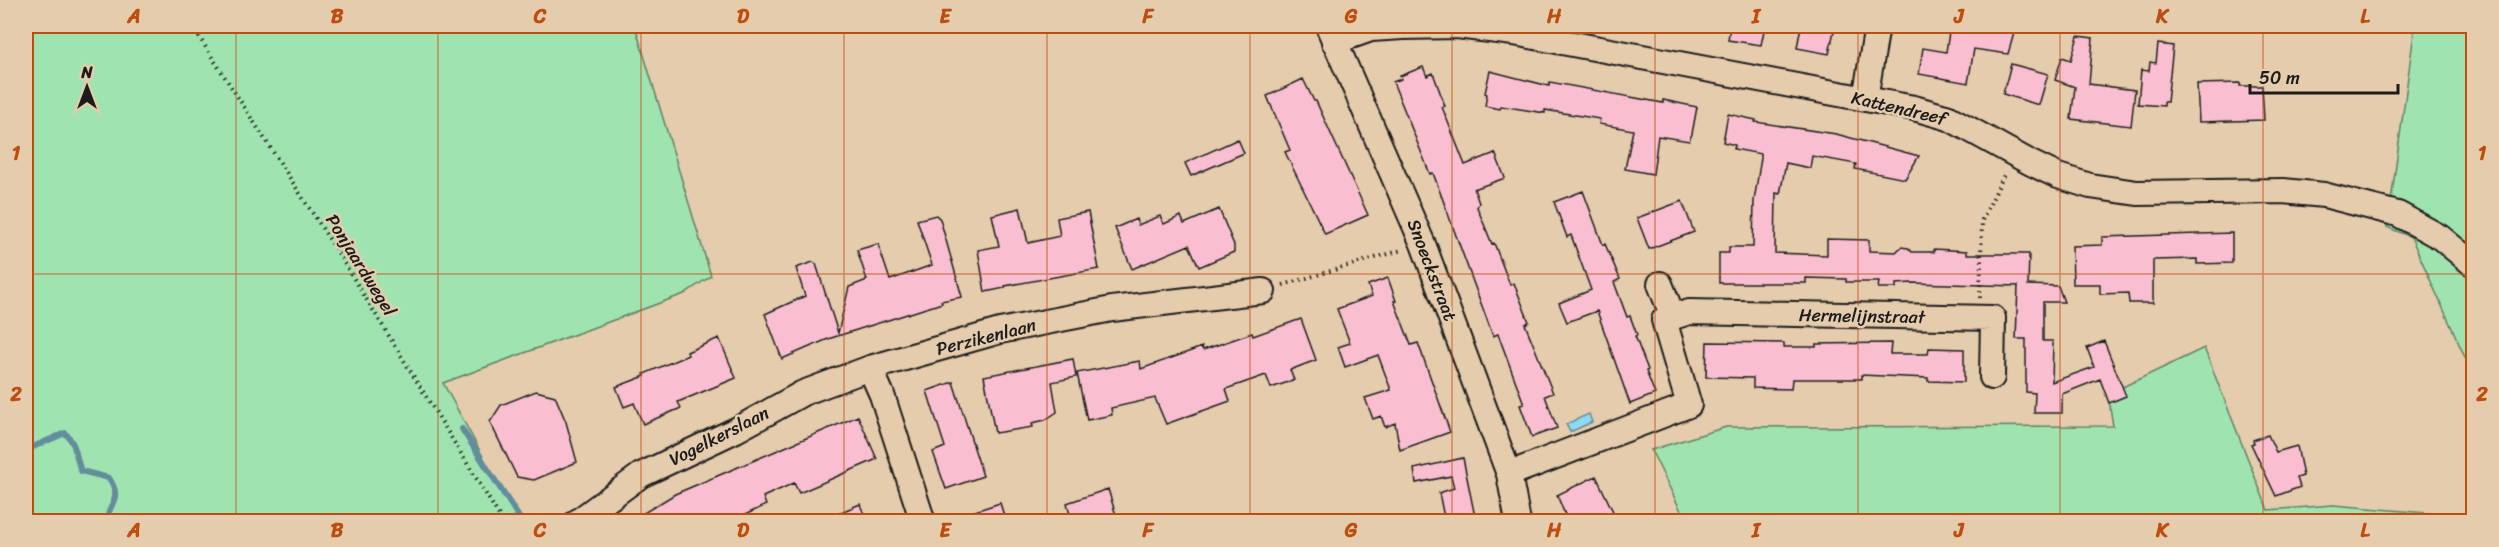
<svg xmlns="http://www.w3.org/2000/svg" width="2499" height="547" viewBox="0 0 2499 547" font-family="Sriracha,sans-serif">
	<rect width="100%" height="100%" fill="#e4ccac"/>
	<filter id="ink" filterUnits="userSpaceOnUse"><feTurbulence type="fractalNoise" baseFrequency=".0167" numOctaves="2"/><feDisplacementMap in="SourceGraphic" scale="12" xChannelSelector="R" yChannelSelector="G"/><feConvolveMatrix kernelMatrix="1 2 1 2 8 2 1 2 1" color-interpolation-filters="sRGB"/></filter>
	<g filter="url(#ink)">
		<!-- green -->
		<path fill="#9fe4b0" stroke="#5e8066" stroke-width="1.5" d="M26 26H635L711 276 684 294 443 383 518 521H26Z
			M2415 26H2473L2474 104 2469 147 2474 148 2473 252 2391 201Z
			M2389 216 2473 274V375L2411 237 2387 227Z
			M2204 348 2268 510 2333 505 2473 517V521H1686L1651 450 1726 427 2113 426 2108 394Z"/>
		<!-- water -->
		<path fill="#91d8f3" stroke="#628d9d" stroke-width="1.5" d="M1589 414 1592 422 1570 432 1566 424Z"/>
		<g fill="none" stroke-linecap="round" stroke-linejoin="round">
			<!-- stream -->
			<path stroke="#628d9d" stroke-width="6" d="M462 429 522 522
				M26 450 65 433C77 444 75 456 81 471L109 478C124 501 107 503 107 522"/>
		</g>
		<!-- building -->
		<path fill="#f9bfd1" stroke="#1c1c1c" stroke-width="1.5" d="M1730 26H1765L1761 45 1728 40Z
			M1801 26H1835L1829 54 1797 48Z
			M1950 26H2016L2008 54 1974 49 1968 83 1919 74 1923 48 1946 52Z
			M2078 36 2093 38 2089 84 2135 90 2131 126 2071 119 2075 87 2055 80 2062 57 2071 60Z
			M2158 44 2173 46 2167 102H2164V106L2138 104 2141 70 2149 71 2150 62 2156 63Z
			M2011 64 2048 74 2039 105 2003 94Z
			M1423 67 1427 76 1433 73 1445 106 1442 107 1465 165 1495 153 1505 178 1474 189 1479 203 1477 207 1492 244 1494 243 1510 285 1514 283 1529 322 1525 324 1553 393 1545 396 1557 428 1532 437 1520 405 1524 404 1498 334 1493 336 1433 173 1430 174 1393 82 1401 79 1400 76Z
			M1490 71 1549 86 1550 82 1663 103V100L1697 107 1692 134 1689 141 1658 136 1653 174 1625 169 1633 130 1599 124 1600 119 1545 110V113L1501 106 1500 109 1485 106 1487 94 1485 93Z
			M1303 79 1314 101H1316L1368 215 1325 234 1285 152 1290 150 1267 96Z
			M2240 83V86H2262L2264 120 2199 122 2197 84Z
			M1728 114 1756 120 1755 122 1836 134 1919 156 1905 179 1855 169 1856 164 1812 156 1810 168 1786 163 1780 194 1776 193 1775 253 1827 255V239L1869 240V251L1896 252 1901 247 1908 248 1912 252H1934V249L1967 251V254H2029L2028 285 2058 286 2064 302H2043V341H2053L2052 382 2094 367 2087 348 2104 341 2126 396 2109 403 2100 379 2062 394V413H2034L2035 393 2026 392V339H2016L2018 286 1912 283 1896 284V288H1878L1879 282H1846V279L1806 278V283H1719V253H1729V247H1753L1754 201 1761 158V154L1734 149 1735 145 1723 142Z
			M1238 139 1244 153 1191 176 1185 163Z
			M1583 191 1603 245 1605 244 1620 279 1614 282 1627 317 1630 316 1637 335 1635 336 1648 370 1646 371 1655 394 1630 404 1597 311 1567 322 1559 303 1591 290 1571 235 1567 237 1554 202Z
			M1682 201 1694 232 1649 249 1637 218Z
			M1020 208 1028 243 1060 236 1057 218 1088 212 1099 269 1005 286V288L985 292 978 250 999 246 992 215Z
			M1219 209 1234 245V252L1199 267 1189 245 1132 269 1115 228 1136 219 1138 225 1160 216 1164 224 1181 216 1184 224Z
			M936 215 940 219 962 297 941 301 942 303 828 339 782 359 765 314 805 296 796 268 813 262 816 264 838 333 849 287 867 280 857 250 878 244 890 280 932 265 917 220Z
			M2232 233V263L2197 264V259L2153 260V303H2129L2128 293 2100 294V284H2073L2072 246 2102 245V237Z
			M1388 278 1396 301H1394L1411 345 1418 343 1450 432 1400 450 1395 423 1385 427 1381 416 1373 419 1365 398 1391 390 1378 355 1345 367 1338 347 1350 343 1337 309 1372 296 1368 285Z
			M1301 319 1316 360 1290 370 1294 380 1271 388 1266 375 1226 389 1230 401 1166 424 1155 398 1111 408 1112 415 1087 420 1077 373 1140 361 1141 369 1202 347 1203 350 1252 333 1253 336Z
			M719 338 736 378 678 402 681 408 643 424 634 403 624 407 616 387 645 376 644 374 688 355 687 352Z
			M1707 342 1784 343V347H1816V344L1891 343 1890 354H1928L1929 348 1964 349V382L1928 381V378L1861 375V379H1792L1791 389 1753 388V378L1706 377Z
			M1073 359 1076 377 1052 382 1057 412 1045 420 1032 423 1033 427 995 433 984 376Z
			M953 382 983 476 946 489 933 452 945 447 927 391Z
			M536 391 555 396 566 422 577 462 534 480 517 477 490 422 501 405Z
			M858 416 877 459 799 493 794 483 763 497 766 505 730 522H629L675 494Z
			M2268 435 2276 452 2297 446 2303 476 2297 478 2300 487 2276 496 2251 444 2254 443 2253 440Z
			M1463 458 1476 522H1445L1439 493 1454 488 1451 476 1416 483 1414 469Z
			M1596 476 1618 522H1568L1557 495Z
			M1108 489 1118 522H1072L1067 503Z
			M1000 503 1006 522H953V518Z
			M860 504 867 522H820V521Z"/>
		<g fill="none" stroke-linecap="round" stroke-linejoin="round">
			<!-- minor casing -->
			<g stroke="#1c1c1c" stroke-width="28">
				<path id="minor" d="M1328 26 1423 244 1509 474 1518 522
					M1334 42 1371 29 1403 27 1457 26 1514 33 1914 108 1949 118 2031 163 2058 176 2090 186 2137 193 2283 191 2324 195 2398 214 2440 237 2474 265
					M1865 99 1877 26
					M1660 284 1673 317
					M1509 474 1689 405 1664 320 1689 312 1993 318 1992 377
					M577 522 641 475 736 430 803 393 870 368
					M923 522 882 395 870 368 1000 331 1112 309 1263 291"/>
			</g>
			<!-- path -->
			<path stroke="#1c1c1c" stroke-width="4" stroke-dasharray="1.5 4.5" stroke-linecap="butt" d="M192 26 335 248 503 522
				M1283 285 1402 250
				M1980 298 1982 220 2005 173
				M26 518 44 522"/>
			<!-- minor -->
			<use href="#minor" stroke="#e4ccac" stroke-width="24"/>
		</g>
	</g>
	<!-- grid -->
	<path fill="none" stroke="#bf4d0f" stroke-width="1.5" stroke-opacity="0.55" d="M236 26V522M438 26V522M641 26V522M844 26V522M1047 26V522M1250 26V522M1452 26V522M1655 26V522M1858 26V522M2060 26V522M2263 26V522M26 274H2474"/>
	<g text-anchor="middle" stroke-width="5" stroke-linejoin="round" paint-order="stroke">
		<!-- street labels -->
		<g font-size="18" fill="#1c1c1c" stroke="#e4ccac">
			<text transform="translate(1899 108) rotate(13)" y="6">Kattendreef</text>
			<text transform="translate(361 265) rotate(58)" y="6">Ponjaardwegel</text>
			<text transform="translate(1432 270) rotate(69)" y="6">Snoeckstraat</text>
			<text transform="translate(1862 316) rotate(1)" y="6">Hermelijnstraat</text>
			<text transform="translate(986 337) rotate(-14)" y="6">Perzikenlaan</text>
			<text transform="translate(719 436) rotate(-27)" y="6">Vogelkerslaan</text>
		</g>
	</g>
	<!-- margin -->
	<rect width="2499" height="547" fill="none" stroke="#e4ccac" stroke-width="66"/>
	<!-- north arrow -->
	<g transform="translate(87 87)" stroke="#e4ccac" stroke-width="4.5" paint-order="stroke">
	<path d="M0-4.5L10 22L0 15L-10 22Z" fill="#1c1c1c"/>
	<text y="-9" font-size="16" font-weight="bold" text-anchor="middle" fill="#1c1c1c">N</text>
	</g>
	<!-- scale -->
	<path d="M2250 84v9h148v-9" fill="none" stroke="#1c1c1c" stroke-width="3"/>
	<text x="2259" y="84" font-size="18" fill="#1c1c1c" stroke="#e4ccac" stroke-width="4.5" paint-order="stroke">50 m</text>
	<rect x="33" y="33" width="2433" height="481" fill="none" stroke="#bf4d0f" stroke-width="2"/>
	<g font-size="20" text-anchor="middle" font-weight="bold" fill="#bf4d0f">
		<text x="134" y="23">A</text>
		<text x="337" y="23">B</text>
		<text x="540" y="23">C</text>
		<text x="743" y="23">D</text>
		<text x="945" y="23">E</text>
		<text x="1148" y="23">F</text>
		<text x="1351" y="23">G</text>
		<text x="1554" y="23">H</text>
		<text x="1756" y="23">I</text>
		<text x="1959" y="23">J</text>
		<text x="2162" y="23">K</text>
		<text x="2365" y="23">L</text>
		<text x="16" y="160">1</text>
		<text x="2482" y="160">1</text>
		<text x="16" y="401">2</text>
		<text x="2482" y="401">2</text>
		<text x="134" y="537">A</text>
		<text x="337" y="537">B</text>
		<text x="540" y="537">C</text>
		<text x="743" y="537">D</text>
		<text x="945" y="537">E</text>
		<text x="1148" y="537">F</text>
		<text x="1351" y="537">G</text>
		<text x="1554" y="537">H</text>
		<text x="1756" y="537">I</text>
		<text x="1959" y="537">J</text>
		<text x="2162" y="537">K</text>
		<text x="2365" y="537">L</text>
	</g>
</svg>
